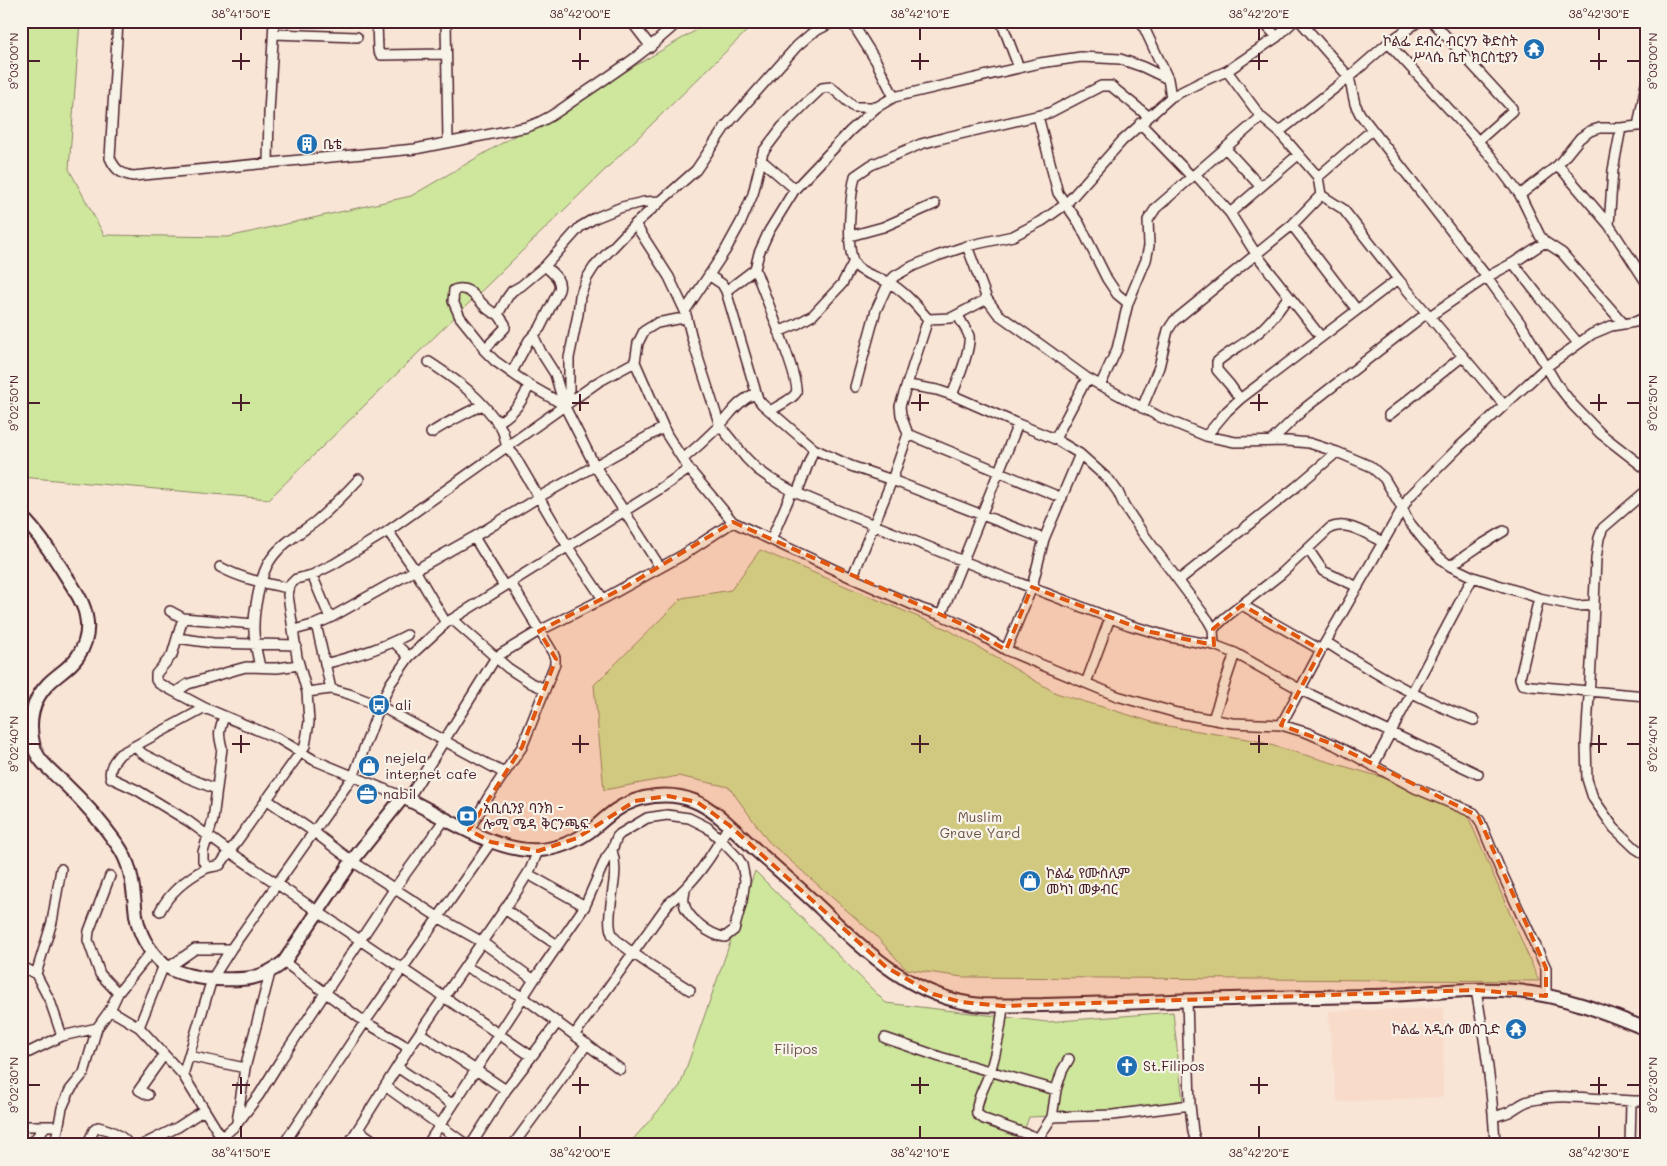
<svg xmlns="http://www.w3.org/2000/svg" width="1667" height="1166" viewBox="0 0 1667 1166" font-family="Mali,'Noto Sans Ethiopic',sans-serif">
	<rect width="100%" height="100%" fill="#f8e5d6"/>
	<filter id="ink" filterUnits="userSpaceOnUse"><feTurbulence type="fractalNoise" baseFrequency=".02" numOctaves="2"/><feDisplacementMap in="SourceGraphic" scale="10" xChannelSelector="R" yChannelSelector="G"/><feConvolveMatrix kernelMatrix="1 2 1 2 8 2 1 2 1" color-interpolation-filters="sRGB"/></filter>
	<g filter="url(#ink)">
		<!-- built -->
		<path fill="#f9dbca" d="M1444 1008 1443 1097 1337 1102 1328 1011Z"/>
		<!-- green -->
		<path fill="#cee79d" stroke="#8c8364" d="M21 21H80L69 169 104 235 228 237 411 196 712 21H757L269 499 21 477Z
			M760 550 949 630 1056 693 1162 725 1253 740 1461 800 1539 981 963 977 906 969 876 936 768 841 729 787 678 776 604 790 594 685 682 598 731 590Z
			M755 871 886 1003 1047 1022 1173 1012 1184 1111 1029 1117 1019 1145H628L680 1086Z"/>
		<g fill="none" stroke-linecap="round" stroke-linejoin="round">
			<!-- street casing -->
			<g stroke="#4a1f2b" stroke-width="12">
				<path id="street" d="M118 21 110 158C115 169 120 174 133 176L415 149 527 127C549 120 565 106 583 94 617 71 650 49 679 21
					M446 21 448 142
					M631 21 651 47
					M851 21 876 61 894 97
					M1001 21 1019 68
					M1141 21 1168 79 1171 97
					M1262 21 1277 37
					M1300 21 1349 77 1355 104 1360 114 1487 277 1521 324 1556 383 1573 405 1601 434 1646 469
					M1432 21 1512 108V111L1478 141
					M377 23 378 51 381 55 446 54
					M274 34 357 37
					M1388 43 1471 133 1493 159 1520 195 1540 236 1545 242 1562 253 1623 323
					M1227 71 1261 117 1279 132 1318 177 1321 195 1343 209 1398 279 1504 405
					M1038 116 1058 193 1079 223 1107 279 1117 294 1128 303
					M1140 123 1192 177
					M1638 126 1646 84
					M1279 132 1349 77 1388 43 1419 21
					M1226 149 1260 186
					M760 159 795 189
					M268 164 269 113 274 21
					M1558 165 1609 225 1646 282
					M1195 174 1230 213 1256 254 1321 337
					M1318 177 1372 130
					M1520 195 1558 165 1580 138 1590 131 1600 128H1621L1646 125
					M1230 213 1298 155
					M635 224 669 277 685 311 693 342 720 426 746 458 757 469 771 479 792 491 837 510 993 573 1129 625 1170 637 1214 645 1235 653 1301 690 1478 774
					M1292 225 1357 310
					M1609 225 1613 170 1621 128
					M850 236 883 227 935 204
					M967 246 987 299 998 314 1087 378 1160 417 1206 436 1235 442 1288 441 1309 443 1337 452 1370 466 1384 478 1402 508 1409 522 1425 542 1440 558 1450 566 1473 577 1539 598 1577 606 1594 605
					M1513 263 1542 300 1578 343
					M755 269C761 286 801 382 796 393 793 399 776 407 770 411
					M710 276 722 284 726 291 758 399 762 404 814 449 851 466 892 480 1044 539
					M726 291 755 269 759 253 769 231 795 189 850 131 877 107 894 97 1040 63 1081 57 1120 59 1143 67 1168 79
					M685 311 725 251 741 222 753 194 763 152 782 127 804 105 822 88 831 87 854 107H877
					M498 314 507 298 512 291 521 286 545 266 580 227 595 218 622 207 644 202 661 201
					M1430 316 1487 277 1513 263 1545 242
					M687 318 678 319 657 323 644 331 638 343 635 362 667 435 689 469 733 522 852 578 922 609 941 615 964 625 1006 650 1117 696 1177 713 1232 723 1281 725 1308 733 1335 745 1415 788 1474 813 1480 821 1499 867 1546 968V996
					M928 319C916 305 904 291 888 282 878 277 866 275 857 267 844 255 851 193 855 176L871 165 921 144 943 138 1049 113 1101 86H1111L1148 116
					M928 319 951 318 987 299
					M778 332 797 324 813 315 842 284 853 263
					M534 337 541 352 555 374 564 405 595 466 660 567
					M484 350 505 328V324L498 314C481 312 474 282 454 290L453 301 460 317 481 343 484 350 495 361 529 385 564 405
					M429 362C458 381 481 397 501 428 505 434 504 440 507 446 508 449 512 453 514 455L568 547 603 599
					M512 372 529 340 540 328 559 290C562 279 552 273 545 266
					M908 385 937 390 952 395 1018 424 1055 439 1080 454 1110 481 1118 492 1124 505 1142 532 1208 620 1213 629 1214 645
					M1100 386 1117 349 1128 303 1146 260 1149 246 1148 220 1156 208 1261 117
					M855 387 876 310 889 282 895 276 913 266 937 256 967 246 1013 236 1042 221 1066 204 1122 141 1171 97 1201 82 1227 71 1277 37 1294 21
					M952 395C957 383 971 348 969 336 968 331 960 321 958 315
					M1240 399 1230 385 1217 370V362C1227 353 1239 347 1250 339 1266 328 1277 313 1288 297
					M564 405 569 394V358L578 314 580 296 587 278 594 267 635 224 696 170 725 127 797 46 812 33 835 21
					M1142 408 1159 367 1168 330 1174 321 1292 225 1321 195
					M1389 415 1463 356
					M497 423C513 414 523 402 529 385
					M431 433C447 422 465 414 482 405
					M908 434 1062 498
					M1206 436 1227 411 1240 399 1398 279
					M1055 439 1087 378
					M1271 441 1305 408 1427 313
					M683 459C695 449 707 438 718 427 733 412 735 403 756 393
					M1646 491 1603 528 1599 538 1596 559 1592 648 1586 744 1587 779 1593 798 1614 828 1635 848 1646 855
					M797 493 814 449
					M388 531 415 570 446 623
					M474 537 504 586
					M771 540 792 491
					M1308 549 1323 571 1358 587
					M1450 566 1481 545 1504 531
					M220 567C242 579 264 583 288 588
					M312 575 330 618 474 537 539 497 663 428
					M852 578 892 480 908 434 901 415 900 406 928 319
					M1179 580 1296 487 1337 452
					M1539 598 1520 678 1522 684 1531 686 1646 696
					M1242 605 1321 650
					M170 611 183 618 254 624
					M941 615 1018 424
					M183 618 172 655 156 674V680L158 683 205 708 279 739 314 760 403 797
					M452 619 508 668 531 683 545 689
					M316 624 331 689
					M1213 629 1226 617 1281 574 1330 528C1348 520 1367 535 1383 542
					M294 630 316 624 330 618
					M177 638 213 643 296 645
					M394 642 409 657
					M1326 642C1373 673 1421 701 1474 720
					M1006 650 1032 587 1044 539 1080 454
					M325 664C353 656 381 649 407 635
					M260 667C257 653 253 639 254 625 254 609 261 572 271 559 282 543 300 533 315 522 330 509 345 494 359 479
					M1086 683 1110 618
					M176 692 188 684 235 670 246 667 277 668 299 665
					M307 692 331 689 349 694 380 706 504 773
					M205 708 120 754C114 761 108 769 111 778L137 790 188 821 230 852 531 1056
					M1213 719 1235 653
					M21 724 31 720
					M1281 725 1321 650 1409 497 1458 448 1546 367 1592 334 1611 326 1635 322 1646 317
					M135 747 143 754 175 770 186 777 216 789
					M1373 766 1473 577
					M266 799 314 832 352 861 438 917 482 942 534 980
					M408 799 496 657 539 631 603 599 683 555 733 522
					M469 830 489 796 522 747 555 664V658L553 653 511 583
					M612 850C618 869 613 885 611 904 610 913 608 925 612 934 617 946 676 981 690 990
					M207 867 203 861V852L213 820 222 748C218 732 219 732 224 716
					M528 874 585 906
					M110 876 89 931 88 940 100 974 118 993
					M506 910 557 945
					M160 911C169 893 187 878 205 869 209 866 215 867 220 865L305 746 309 722 307 692 297 657 288 595 290 585 296 579 312 575 334 564 388 531 598 382 635 362
					M284 962 365 1022 409 1048
					M21 966 36 974 50 1001 62 1036
					M169 967 195 949H231
					M466 967 523 997 620 1069
					M36 974 52 922 61 869
					M1476 990C1485 1041 1493 1093 1495 1145
					M1187 1000 1190 1105 1193 1132 1197 1145
					M1003 1006C1001 1027 997 1048 991 1069 987 1083 975 1100 977 1114L984 1119 1038 1138
					M110 1010 139 1027 183 1075 226 1145
					M139 1027 164 965
					M420 1033 506 1090
					M575 1034 668 904C695 882 712 856 729 825
					M885 1038 940 1057 1056 1090
					M21 1056 62 1036 97 1028
					M189 1056 245 1068
					M397 1067 452 1104
					M183 1075 212 979 231 949 354 775 380 706 390 684 409 657 446 623 658 490 689 469
					M385 1086 467 1145
					M148 1095 139 1090 164 1055
					M1052 1117 1113 1115 1190 1105
					M1494 1117C1499 1115 1504 1114 1509 1112 1517 1108 1523 1101 1533 1100 1571 1092 1608 1102 1646 1101
					M237 1122 245 1068 270 973
					M21 1126H58
					M358 1130 380 1145
					M221 1138 236 1125 259 1095 280 1061 395 888 445 819
					M30 1145 45 1127
					M55 1145 62 1108 70 1090 84 1073 97 1028 110 1010 118 993 152 951
					M87 1145 94 1130 98 1127C111 1130 122 1135 129 1145
					M142 1145 178 1127 204 1110
					M283 1145 365 1022 491 842
					M348 1145 409 1048 515 894 530 870 538 851
					M427 1145 534 980 585 906 606 858 612 850 617 837 620 834 647 818 667 815 689 818 707 827 721 840 738 858 742 865 745 880 742 901 734 930 725 937C711 936 685 917 684 902 683 898 685 893 685 890
					M471 1145 506 1090 558 1022
					M513 1145 587 1044
					M1034 1145 1052 1117 1056 1090 1062 1071 1069 1059
					M1630 1145 1631 1101"/>
			</g>
			<!-- secondary casing -->
			<g stroke="#4a1f2b" stroke-width="16">
				<path id="secondary" d="M21 516C40 535 54 556 68 579 75 590 84 603 86 616 89 630 86 644 78 656 70 668 58 674 48 684 32 700 28 722 33 743 36 761 53 772 65 784 84 802 102 823 117 844 133 866 133 890 136 915 139 934 149 951 163 964 174 974 203 979 217 979 245 980 261 980 284 962L352 861 403 797C442 815 496 854 540 850 557 849 576 841 590 831 599 824 607 816 616 810 638 795 669 791 694 801 717 810 739 835 757 851 776 868 795 884 813 901 862 948 911 999 982 1005 1002 1006 1022 1005 1043 1005 1086 1004 1128 1003 1171 1001 1239 998 1307 997 1374 996 1422 994 1469 987 1516 991 1561 995 1605 1012 1646 1029"/>
			</g>
			<!-- street -->
			<use href="#street" stroke="#f7f3e8" stroke-width="9"/>
			<!-- secondary -->
			<use href="#secondary" stroke="#f7f3e8" stroke-width="12"/>
		</g>
	</g>
	<!-- marked area -->
	<path fill="#e0560e" fill-opacity="0.2" stroke="#e0560e" stroke-width="4" stroke-dasharray="10 6" stroke-linejoin="round" d="M733 522 964 625 1006 650 1032 587 1146 631 1214 645 1213 629 1242 605 1321 650 1281 725 1335 745 1478 816 1546 968V996L1476 990 1003 1006 961 1002 933 994 886 967 729 825 697 802 668 796 635 801 577 838 538 851 491 842 469 830 522 747 556 659 539 631 627 586Z"/>
	<!-- ticks -->
	<path fill="none" stroke="#4a1f2b" stroke-width="2" d="M241 28V40M580 28V40M920 28V40M1259 28V40M1599 28V40M241 53V70M580 53V70M920 53V70M1259 53V70M1599 53V70M28 61H40M232 61H250M572 61H589M911 61H929M1250 61H1268M1590 61H1607M1627 61H1640M241 394V411M580 394V411M920 394V411M1259 394V411M1599 394V411M28 403H40M232 403H250M572 403H589M911 403H929M1250 403H1268M1590 403H1607M1627 403H1640M241 735V753M580 735V753M920 735V753M1259 735V753M1599 735V753M28 744H40M232 744H250M572 744H589M911 744H929M1250 744H1268M1590 744H1607M1627 744H1640M241 1077V1094M580 1077V1094M920 1077V1094M1259 1077V1094M1599 1077V1094M28 1085H40M232 1085H250M572 1085H589M911 1085H929M1250 1085H1268M1590 1085H1607M1627 1085H1640M241 1126V1138M580 1126V1138M920 1126V1138M1259 1126V1138M1599 1126V1138"/>
	<!-- icons -->
	<defs>
		<g id="temple-disc" transform="scale(1.125)"><circle r="9.5" fill="#1f6fb2" stroke="#f7f3e8"/><path d="M0-6L5-2H3V0L6.5 2.5H4V6H1.5V3h-3V6H-4V2.5H-6.5L-3 0V-2H-5Z" fill="#fff"/></g>
		<g id="building-disc" transform="scale(1.125)"><circle r="9.5" fill="#1f6fb2" stroke="#f7f3e8"/><path d="M-4-6H4V6H1V3H-1V6H-4ZM-2.5-4.3h1.7v1.8h-1.7ZM.8-4.3h1.7v1.8H.8ZM-2.5-1h1.7V.8h-1.7ZM.8-1h1.7V.8H.8Z" fill="#fff"/></g>
		<g id="bus-disc" transform="scale(1.125)"><circle r="9.5" fill="#1f6fb2" stroke="#f7f3e8"/><path d="M-5-6H5V4H4V6H2V4H-2V6H-4V4H-5ZM-3.5-4V0h7V-4ZM-3.5 1.2v1.5H-2V1.2ZM2 1.2v1.5H3.5V1.2Z" fill="#fff"/></g>
		<g id="shop-disc" transform="scale(1.125)"><circle r="9.5" fill="#1f6fb2" stroke="#f7f3e8"/><path d="M-5-2.5h2.3a2.7 3.5 0 0 1 5.4 0H5L5.5 6h-11ZM-1.5-2.5h3a1.5 2.3 0 0 0-3 0Z" fill="#fff"/></g>
		<g id="office-disc" transform="scale(1.125)"><circle r="9.5" fill="#1f6fb2" stroke="#f7f3e8"/><path d="M-6-3h4V-5.5h4V-3h4V5H-6ZM-1-4.5V-3h2v-1.5ZM-6 0V1H6V0Z" fill="#fff"/></g>
		<g id="bank-disc" transform="scale(1.125)"><circle r="9.5" fill="#1f6fb2" stroke="#f7f3e8"/><path d="M-6-4H6V4H-6ZM0-2.3a2.3 2.3 0 1 0 0 4.6a2.3 2.3 0 1 0 0-4.6Z" fill="#fff"/></g>
		<g id="church-disc" transform="scale(1.125)"><circle r="9.5" fill="#1f6fb2" stroke="#f7f3e8"/><path d="M-1.2-6h2.4v3.5h3.3v2.4h-3.3V6h-2.4V-.1h-3.3v-2.4h3.3Z" fill="#fff"/></g>
	</defs>
	<g fill-rule="evenodd">
		<use href="#temple-disc" x="1534" y="49"/>
		<use href="#building-disc" x="307" y="144"/>
		<use href="#bus-disc" x="379" y="705"/>
		<use href="#shop-disc" x="369" y="766"/>
		<use href="#office-disc" x="367" y="794"/>
		<use href="#bank-disc" x="467" y="816"/>
		<use href="#shop-disc" x="1030" y="881"/>
		<use href="#temple-disc" x="1516" y="1029"/>
		<use href="#church-disc" x="1127" y="1066"/>
	</g>
	<g text-anchor="middle" stroke-width="4.5" stroke-linejoin="round" paint-order="stroke">
		<!-- poi labels -->
		<g font-size="14" fill="#4a1f2b" stroke="#f7f3e8" text-anchor="start">
			<text x="1518" y="46" text-anchor="end">ኮልፌ ደብረ ብርሃን ቅድስት<tspan x="1518" dy="16">ሥላሴ ቤተ ክርስቲያን</tspan></text>
			<text x="323" y="149">ቤቴ</text>
			<text x="395" y="710">ali</text>
			<text x="385" y="763">nejela<tspan x="385" dy="16">internet cafe</tspan></text>
			<text x="383" y="799">nabil</text>
			<text x="483" y="813">አቢሲንያ ባንክ -<tspan x="483" dy="16">ሎሚ ሜዳ ቅርንጫፍ</tspan></text>
			<text x="1046" y="878">ኮልፌ የሙስሊም<tspan x="1046" dy="16">መካነ መቃብር</tspan></text>
			<text x="1500" y="1034" text-anchor="end">ኮልፌ አዲሱ መስጊድ</text>
			<text x="1143" y="1071">St.Filipos</text>
		</g>
		<!-- park labels -->
		<g font-size="14" fill="#6b5148" stroke="#f7f3e8">
			<text x="980" y="822">Muslim<tspan x="980" dy="16">Grave Yard</tspan></text>
			<text x="796" y="1054">Filipos</text>
		</g>
	</g>
	<!-- margin -->
	<rect width="1667" height="1166" fill="none" stroke="#f7f3e8" stroke-width="55"/>
	<rect x="28" y="28" width="1612" height="1110" fill="none" stroke="#4a1f2b" stroke-width="2"/>
	<g font-size="12" text-anchor="middle" fill="#4a1f2b">
		<text x="241" y="18">38°41'50"E</text>
		<text x="580" y="18">38°42'00"E</text>
		<text x="920" y="18">38°42'10"E</text>
		<text x="1259" y="18">38°42'20"E</text>
		<text x="1599" y="18">38°42'30"E</text>
		<text transform="translate(14 61) rotate(-90)" y="4">9°03'00"N</text>
		<text transform="translate(1653 61) rotate(-90)" y="4">9°03'00"N</text>
		<text transform="translate(14 403) rotate(-90)" y="4">9°02'50"N</text>
		<text transform="translate(1653 403) rotate(-90)" y="4">9°02'50"N</text>
		<text transform="translate(14 744) rotate(-90)" y="4">9°02'40"N</text>
		<text transform="translate(1653 744) rotate(-90)" y="4">9°02'40"N</text>
		<text transform="translate(14 1085) rotate(-90)" y="4">9°02'30"N</text>
		<text transform="translate(1653 1085) rotate(-90)" y="4">9°02'30"N</text>
		<text x="241" y="1157">38°41'50"E</text>
		<text x="580" y="1157">38°42'00"E</text>
		<text x="920" y="1157">38°42'10"E</text>
		<text x="1259" y="1157">38°42'20"E</text>
		<text x="1599" y="1157">38°42'30"E</text>
	</g>
</svg>
